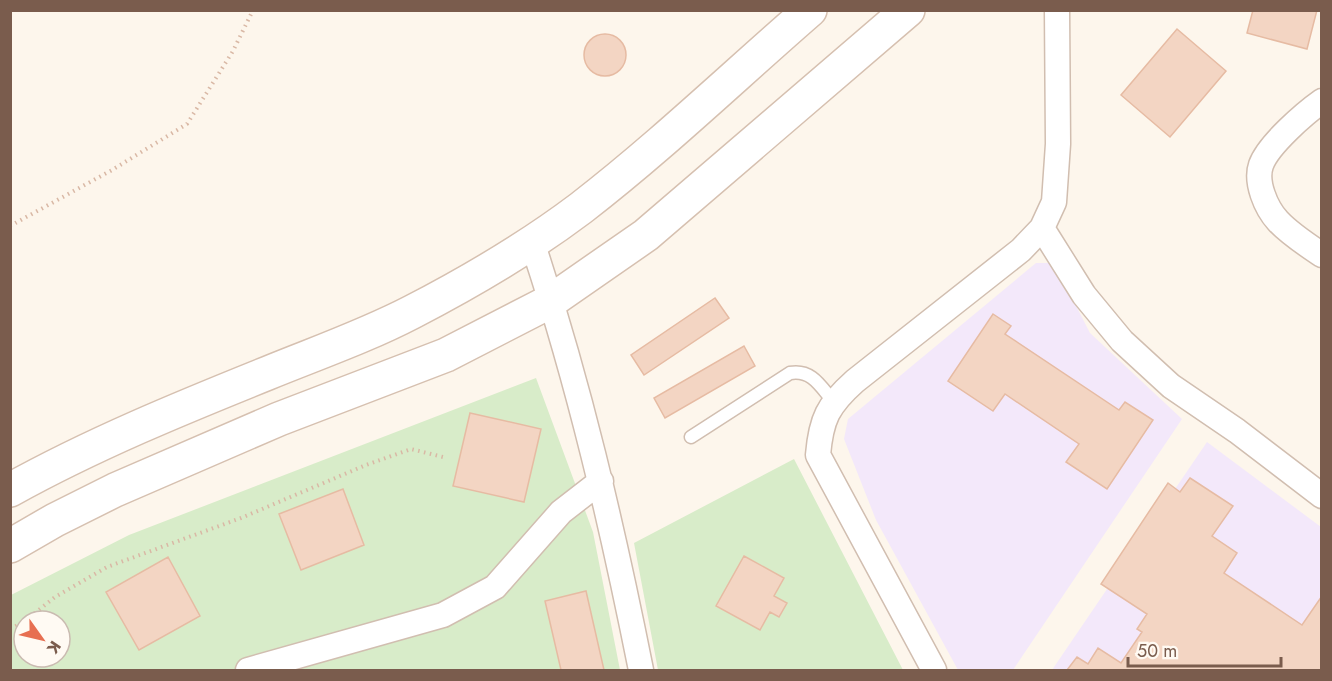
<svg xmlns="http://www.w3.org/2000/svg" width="1332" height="681" viewBox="0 0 1332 681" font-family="Jost,sans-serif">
	<rect width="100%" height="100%" fill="#fdf6ec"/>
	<!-- education -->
	<path fill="#f3e8fa" d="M1036 263H1054L1090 333 1182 419 1013 670H958L876 520 844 439 848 419Z
		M1207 442 1321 527V670H1052Z"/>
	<!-- green -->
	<path fill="#d8ecc9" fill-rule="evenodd" d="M536 378 593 532 620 670H11V595L129 535ZM24 621H60V657H24Z
		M794 459 903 670H658L634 543Z"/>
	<!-- building -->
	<path fill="#f3d5c3" stroke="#e6bba3" stroke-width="1.5" d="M1253 10H1317L1307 49 1247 33Z
		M1177 29 1226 71 1170 137 1121 95Z
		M584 55a21 21 0 1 1 42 0a21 21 0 1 1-42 0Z
		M715 298 729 318 644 375 631 355Z
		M993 314 1011 326 1005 334 1119 410 1125 402 1153 420 1107 489 1066 462 1079 444 1005 394 993 411 948 381Z
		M744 346 755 366 665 418 654 398Z
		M470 413 541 429 524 502 453 486Z
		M1190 478 1233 506 1212 536 1237 553 1224 573 1302 625 1322 596V670H1067L1077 657 1088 664 1098 648 1121 663 1142 632 1137 629 1147 614 1101 584 1168 483 1180 492Z
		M343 489 364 545 301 570 279 514Z
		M744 556 784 578 774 596 787 603 779 617 770 612 760 630 716 606Z
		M168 557 200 616 139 650 106 592Z
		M586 591 604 670H561L545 601Z"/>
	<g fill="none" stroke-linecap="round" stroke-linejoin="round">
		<!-- lane casing -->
		<g stroke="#d1beb0" stroke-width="15">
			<path id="lane" d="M691 437 790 373C812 369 821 387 833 401"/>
		</g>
		<!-- street casing -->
		<g stroke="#d1beb0" stroke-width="27">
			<path id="street" d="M1322 101C1305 113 1268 145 1261 165 1255 182 1266 208 1278 221 1290 234 1307 245 1322 255
				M1042 228 1084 295 1122 341 1171 386 1237 431 1322 496
				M532 242C579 383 612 525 641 670
				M248 670 443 615 495 587 561 512 601 481
				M934 670 818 455C821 419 828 405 855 381L1021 250 1042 228 1054 202 1058 144 1057 10"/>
		</g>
		<!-- secondary casing -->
		<g stroke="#d6c0b0" stroke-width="36">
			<path id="secondary" d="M10 490C93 444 181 408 268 373 317 353 366 336 412 312 470 282 528 248 581 208 660 147 734 76 810 10
				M10 546 55 520 115 490 279 419 446 355 551 301 646 235 908 10"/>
		</g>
		<!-- path -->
		<path stroke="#d9b8a5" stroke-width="4" stroke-dasharray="1.5 4.5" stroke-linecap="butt" d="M10 226 112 170 187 124 233 51 253 10
			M25 621 55 597 107 567 241 518 366 465 411 449 443 457
			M10 629 24 622"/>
		<!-- lane -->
		<use href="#lane" stroke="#fff" stroke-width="12"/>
		<!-- street -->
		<use href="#street" stroke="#fff" stroke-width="24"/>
		<!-- secondary -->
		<use href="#secondary" stroke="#fff" stroke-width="33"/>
	</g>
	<!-- border -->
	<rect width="1332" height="681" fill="none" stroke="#7a5c4d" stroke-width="24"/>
	<!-- north arrow -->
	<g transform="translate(42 639) rotate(124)"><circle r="28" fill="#fffaf3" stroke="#cabbb1" stroke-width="1.5"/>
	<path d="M0-4.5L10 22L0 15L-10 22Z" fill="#e76f51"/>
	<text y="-9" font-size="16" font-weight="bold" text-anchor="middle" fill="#7a5c4d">K</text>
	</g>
	<!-- scale -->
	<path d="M1128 657v9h153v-9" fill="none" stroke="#7a5c4d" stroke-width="3"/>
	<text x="1137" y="657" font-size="18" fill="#7a5c4d" stroke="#fffaf3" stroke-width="4.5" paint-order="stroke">50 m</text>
</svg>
